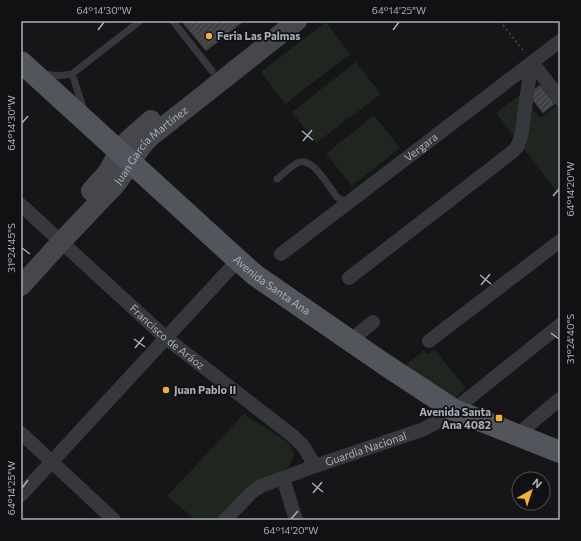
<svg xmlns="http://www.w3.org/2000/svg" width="581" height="541" viewBox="0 0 581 541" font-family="Commissioner,sans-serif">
	<defs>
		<pattern id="building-hatch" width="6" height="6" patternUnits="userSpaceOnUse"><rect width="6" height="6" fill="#404145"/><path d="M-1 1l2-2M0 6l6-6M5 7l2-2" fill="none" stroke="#595a5e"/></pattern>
	</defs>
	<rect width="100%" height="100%" fill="#161618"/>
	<!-- park -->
	<path fill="#1e261f" d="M326 22 350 54 285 104 261 72Z
		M356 62 381 94 316 143 292 112Z
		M521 94 540 118 557 105 560 109V196L496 113Z
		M374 115 400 148 352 186 326 154Z
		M434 349 466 388 455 398 403 367 423 351 429 354Z
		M244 414 289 443 294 455 289 466 219 520H196L167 496Z"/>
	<!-- building -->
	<path fill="url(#building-hatch)" stroke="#303034" d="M181 21H244L206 51Z
		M540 85 555 104 543 113 528 94Z"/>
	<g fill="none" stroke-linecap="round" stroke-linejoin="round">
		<!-- path -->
		<path stroke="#3d3f44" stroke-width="2" stroke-dasharray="2 3" stroke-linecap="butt" d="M500 21 525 53"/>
		<!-- service -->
		<path stroke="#37383d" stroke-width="7" d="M173 21 212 71
			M44 74C54 76 62 76 72 74L84 110
			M72 74 140 21
			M277 179C283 174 290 167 297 163 313 155 329 188 337 197 340 200 344 201 348 203"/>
		<!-- minor -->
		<g stroke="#37383d" stroke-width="14">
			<path d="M532 62 560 99"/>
			<path id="s1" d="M21 205 166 338 293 436 304 447 315 466"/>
			<path id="s2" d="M281 254 560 41"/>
			<path d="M349 278 511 153 517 147 521 137 529 80V77L522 70"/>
			<path d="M351 340 373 322"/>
			<path d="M429 341 560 241"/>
			<path d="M21 433 114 520"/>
			<path d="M518 435 537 418 560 399"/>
			<path d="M283 478 296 520"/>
			<path d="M21 495 238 260"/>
			<path id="s3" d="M225 520 252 492 261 486 315 466 424 429 435 423 454 410 560 325"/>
		</g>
		<!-- secondary -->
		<g stroke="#45474d" stroke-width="20">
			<path d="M91 191 107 173 119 152 128 140 151 120"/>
			<path id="s4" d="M21 286 61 242 116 184C128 169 136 151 149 138L297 21"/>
		</g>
		<!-- primary -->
		<path stroke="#53555c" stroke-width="22" id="s5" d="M21 62 238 260 255 275 384 364 454 410 560 452"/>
	</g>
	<!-- ticks -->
	<path fill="none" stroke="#a8adb8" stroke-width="1.5" d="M98 30 104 22M393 30 399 22M22 123 28 116M302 131 313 140M303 141 312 130M553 196 559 189M22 248 30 254M480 275 491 284M481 285 490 274M551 333 559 339M134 339 145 347M135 348 144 337M312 483 323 492M22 488 28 480M313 493 322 482M291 519 298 511"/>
	<!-- markers -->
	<g fill="#f2b134" stroke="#111113" stroke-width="1.5">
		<circle cx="209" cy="36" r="4"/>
		<circle cx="166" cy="390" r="4"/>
		<rect x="495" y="414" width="8" height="8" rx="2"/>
	</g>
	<g text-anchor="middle" stroke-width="3.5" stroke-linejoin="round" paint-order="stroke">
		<!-- poi labels -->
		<g font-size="11" font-weight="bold" fill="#a8adb8" stroke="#111113" text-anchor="start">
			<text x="217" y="40">Feria Las Palmas</text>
			<text x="174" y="394">Juan Pablo II</text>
			<text x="491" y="416" text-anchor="end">Avenida Santa<tspan x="491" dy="13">Ana 4082</tspan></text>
		</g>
		<!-- street labels -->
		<g font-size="11" fill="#a8adb8" stroke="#111113">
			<text dy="4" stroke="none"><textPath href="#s4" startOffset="192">Juan García Martínez</textPath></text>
			<text dy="4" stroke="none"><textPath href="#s2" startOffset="176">Vergara</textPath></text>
			<text dy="4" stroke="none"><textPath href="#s5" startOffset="336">Avenida Santa Ana</textPath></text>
			<text dy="4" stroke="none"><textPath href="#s1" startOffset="197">Francisco de Aráoz</textPath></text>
			<text dy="4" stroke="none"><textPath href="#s3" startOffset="161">Guardia Nacional</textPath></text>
		</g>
	</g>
	<!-- border -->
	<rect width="581" height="541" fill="none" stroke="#111113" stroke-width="44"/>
	<!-- north arrow -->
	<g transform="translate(531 491) rotate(39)"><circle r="19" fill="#111113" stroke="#4d4f55"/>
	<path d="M0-3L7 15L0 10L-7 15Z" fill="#f2b134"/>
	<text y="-6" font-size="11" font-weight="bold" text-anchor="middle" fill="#a8adb8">N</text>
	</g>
	<rect x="22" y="22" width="537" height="497" fill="none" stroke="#a8adb8" stroke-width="1.5"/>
	<g font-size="10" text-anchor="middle" fill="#a8adb8">
		<text x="104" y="14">64°14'30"W</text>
		<text x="399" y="14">64°14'25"W</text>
		<text transform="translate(11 123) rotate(-90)" y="4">64°14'30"W</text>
		<text transform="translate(570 189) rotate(-90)" y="4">64°14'20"W</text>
		<text transform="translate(11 248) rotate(-90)" y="4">31°24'45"S</text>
		<text transform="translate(570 339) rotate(-90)" y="4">31°24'40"S</text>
		<text transform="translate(11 488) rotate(-90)" y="4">64°14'25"W</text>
		<text x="291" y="534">64°14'20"W</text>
	</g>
</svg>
